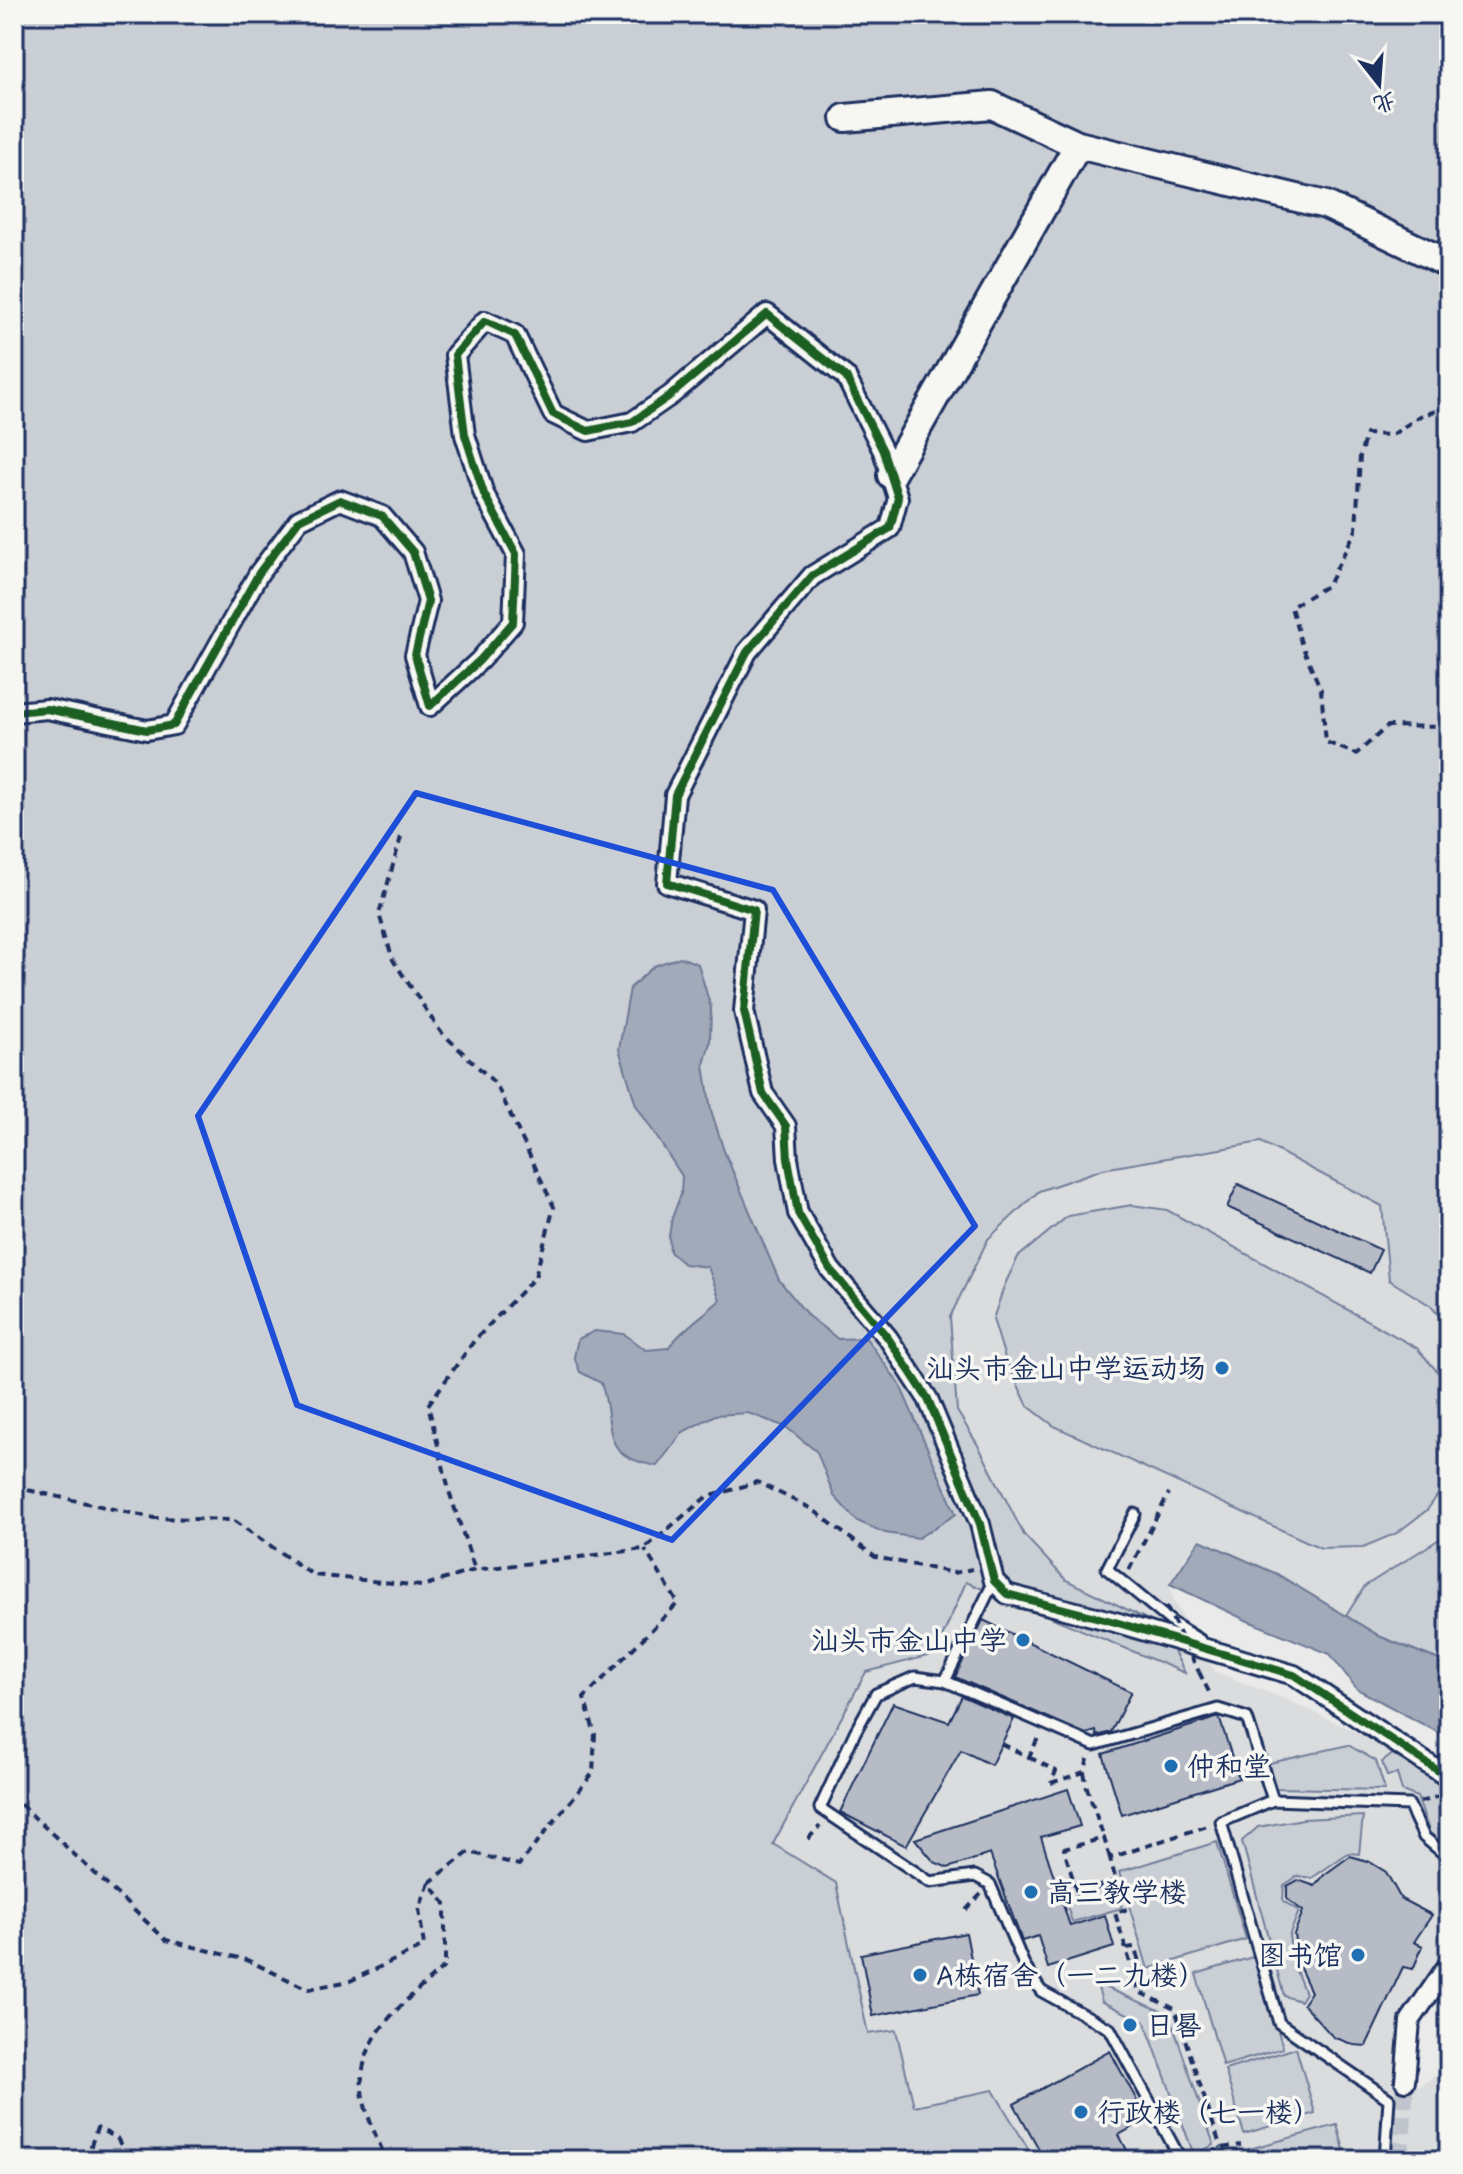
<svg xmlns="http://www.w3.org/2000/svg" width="1463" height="2174" viewBox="0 0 1463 2174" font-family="Mynerve,'LXGW WenKai TC',sans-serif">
	<rect width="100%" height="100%" fill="#e9eae9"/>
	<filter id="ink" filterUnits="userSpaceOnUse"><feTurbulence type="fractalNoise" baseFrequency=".0125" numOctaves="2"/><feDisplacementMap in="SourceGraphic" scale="16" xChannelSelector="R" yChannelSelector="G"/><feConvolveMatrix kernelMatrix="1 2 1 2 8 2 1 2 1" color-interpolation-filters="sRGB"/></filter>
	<g filter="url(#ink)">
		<!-- built -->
		<path fill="#dadcde" d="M1261 1142 1382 1206 1389 1280 1431 1306 1449 1328V1533L1365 1586 1346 1616 1277 1574 1200 1540 1170 1584 1173 1600 1215 1672 1285 1699 1397 1751 1449 1784V1943L1399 2024 1393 2076 1420 2086 1449 2067V2160H969L971 2152 1031 2155 915 2107 896 2030 868 2034 836 1883 773 1844 866 1672 935 1654 966 1582 1184 1673 1161 1626 1066 1580 1024 1535 979 1447 957 1411 950 1317 988 1239 1039 1191 1103 1169Z"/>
		<!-- green -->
		<path fill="#caced5" stroke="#727e9a" stroke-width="2" d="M14 14H1449V1328L1431 1306 1389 1280 1382 1206 1261 1142 1103 1169 1039 1191 988 1239 950 1317 957 1411 979 1447 1024 1535 1066 1580 1161 1626 1185 1673 966 1582 935 1654 866 1672 773 1844 836 1883 868 2034 896 2030 914 2106 993 2090 1032 2155 988 2153 970 2157 969 2160H14Z
			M1132 1205 1167 1210 1417 1348 1443 1378 1449 1394V1479L1427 1510 1397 1533 1363 1547 1321 1548 1054 1426 1028 1406 1005 1358 993 1319 1005 1284 1018 1257 1068 1216Z
			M1449 1533V1664L1381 1637 1346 1616 1365 1586Z
			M1348 1745 1376 1761 1385 1790 1274 1788 1266 1764Z
			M1397 1751 1449 1784V1848L1430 1833 1417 1797 1402 1791 1397 1774 1387 1776 1382 1762Z
			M1363 1816 1359 1854 1348 1853 1312 1878 1298 1876 1284 1885 1283 1901 1299 1911 1289 1936 1294 1966 1305 1993 1300 2001 1284 1996 1242 1841 1258 1827 1303 1819Z
			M1217 1842 1246 1939 1148 1969 1119 1872Z
			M1115 1884 1122 1908 1072 1922 1065 1899Z
			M1256 1956 1283 2048 1223 2066 1196 1974Z
			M1097 1984 1169 2014 1214 2145 1194 2155 1145 2022 1102 2002Z
			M1296 2048 1315 2113 1244 2134 1225 2070Z
			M1337 2125 1347 2160H1252L1249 2149Z"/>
		<!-- water -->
		<path fill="#a2aaba" stroke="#6c7995" stroke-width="2" d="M680 957 698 964 711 1008 710 1042 704 1065 711 1110 724 1151 779 1280 808 1316 838 1339 866 1338 900 1385 956 1514 918 1538 885 1533 857 1521 834 1496 817 1452 786 1427 748 1413 715 1415 683 1432 657 1466C596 1456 617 1428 601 1383L580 1372 574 1357 578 1339 595 1331 624 1334 646 1350 668 1348C682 1329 702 1317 720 1300L708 1267 684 1264 670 1252 669 1236 672 1218 681 1194 682 1176 636 1105 619 1049 630 988 654 966Z
			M1200 1540 1277 1574 1381 1637 1449 1664V1734H1441L1357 1689 1330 1654 1248 1621 1170 1584Z"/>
		<!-- building -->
		<path fill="#b6bbc6" stroke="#1b2f5e" stroke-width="2" d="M1238 1184 1381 1250 1370 1273 1227 1207Z
			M983 1620 1131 1692 1111 1732 1097 1736 1096 1731 1086 1734 955 1677Z
			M962 1696 1014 1719 991 1765 961 1750 906 1846 840 1812 893 1703 949 1722Z
			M1219 1717 1239 1778 1122 1815 1103 1754Z
			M1068 1789 1080 1826 1041 1837 1070 1926 1105 1915 1114 1947 1048 1968 1038 1936 1022 1941 990 1854 948 1868 934 1862 915 1839Z
			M1350 1856 1368 1861 1386 1872 1401 1899 1432 1915 1414 1942 1423 1946 1413 1969 1403 1967 1366 2046 1354 2045 1333 2037 1303 2004 1311 1992 1298 1964 1294 1934 1303 1911 1287 1899V1886L1298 1880 1315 1886 1324 1875Z
			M966 1933 978 1995 873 2016 861 1954Z
			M1110 2051 1147 2119 1119 2135 1127 2150 1108 2160H1045L1014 2104Z"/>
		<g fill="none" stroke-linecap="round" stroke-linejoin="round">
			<!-- street-tunnel -->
			<path stroke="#c0c5cd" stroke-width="18" stroke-dasharray="18 9" stroke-linecap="butt" d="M1400 2160 1405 2081"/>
			<!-- lane casing -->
			<g stroke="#1b2f5e" stroke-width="15">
				<path id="lane" d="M1135 1514 1107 1569 1174 1624 1200 1640
					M994 1581 945 1681 1094 1745 1218 1709 1247 1718 1273 1800
					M945 1681 915 1677 876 1694 855 1732 820 1808 930 1882 975 1876 990 1884 1025 1967 1041 1991 1110 2029 1181 2160
					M1385 2160 1389 2099 1279 2023 1221 1822 1273 1800 1409 1805 1424 1837 1449 1858"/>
			</g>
			<!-- street casing -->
			<g stroke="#1b2f5e" stroke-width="24">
				<path id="street" d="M14 712 47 709 147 730 174 725 259 573 299 520 340 500 382 516 413 552 428 601 415 655 430 706 480 660 513 622 516 554 484 494 465 435 455 355 485 321 515 335 553 414 588 431 632 422 671 395 767 314 846 377 883 451 898 498 890 528 812 576 747 652 675 795 667 883 754 910 744 1011 763 1093 786 1126 788 1159 798 1213 830 1269 888 1338 928 1399 980 1524 994 1581 1007 1594 1115 1622 1294 1675 1449 1778
					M1405 2081 1410 2021 1449 1964"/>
			</g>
			<!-- secondary casing -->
			<g stroke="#1b2f5e" stroke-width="32">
				<path id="secondary" d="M845 118 992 105 1078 145
					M891 475 1078 145 1326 205 1449 264"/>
			</g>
			<!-- path -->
			<path stroke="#1b2f5e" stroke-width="4" stroke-dasharray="8 6" stroke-linecap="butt" d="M1449 407 1420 416 1392 435 1366 434 1360 456 1356 530 1328 585 1291 607 1301 643 1321 690 1326 742 1356 754 1388 726 1449 727
				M401 837 379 914 393 960 440 1031 496 1084 554 1207 535 1277 474 1341 428 1405 450 1494 475 1570
				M14 1487 154 1518 233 1520 313 1575 422 1586 475 1570 644 1549 705 1498 757 1482 812 1509 875 1557 954 1573 972 1569
				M1129 1570 1169 1493
				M1199 1672 1211 1696
				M1002 1744 1029 1757 1039 1736
				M1029 1757 1056 1771 1051 1783
				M1084 1772 1087 1788 1104 1838
				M1051 1783 1084 1772 1088 1759
				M14 1792 18 1802 166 1940 247 1960 308 1989 350 1981 424 1946 419 1909 429 1883 445 1903V1966C411 1997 366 2028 362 2077 359 2104 377 2136 386 2160
				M1420 1802 1443 1795
				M808 1839 820 1826
				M1110 1858 1104 1838 1064 1849 1077 1893 1116 1881 1110 1858 1207 1826
				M1116 1881 1125 1910 1115 1913 1139 1992 1175 2009 1221 2148
				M429 1883 469 1852 519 1865 593 1773 595 1734 584 1698 678 1603 645 1550
				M966 1910 981 1894
				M1126 1948 1134 1947 1146 1981
				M86 2160 97 2128 117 2138 129 2160
				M433 2160 435 2150 450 2160
				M1198 2160 1221 2148 1241 2145"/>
			<!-- lane -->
			<use href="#lane" stroke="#f6f6f2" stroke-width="9"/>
			<!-- street -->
			<use href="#street" stroke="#f6f6f2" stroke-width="18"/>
			<!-- secondary -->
			<use href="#secondary" stroke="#f6f6f2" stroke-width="26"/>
			<!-- path-bridge -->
			<path stroke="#1b2f5e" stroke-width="4" stroke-dasharray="8 6" stroke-linecap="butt" d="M1166 1606 1199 1672"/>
			<!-- cycleway casing -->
			<g stroke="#f6f6f2" stroke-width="13">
				<path id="cycleway" d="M14 712 47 709 147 730 174 725 259 573 299 520 340 500 382 516 413 552 428 601 415 655 430 706 480 660 513 622 516 554 484 494 465 435 455 355 485 321 515 335 553 414 588 431 632 422 671 395 767 314 846 377 883 451 898 498 890 528 812 576 747 652 675 795 667 883 754 910 744 1011 763 1093 786 1126 788 1159 798 1213 830 1269 888 1338 928 1399 980 1524 994 1581 1007 1594 1115 1622 1294 1675 1449 1778"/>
			</g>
			<!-- cycleway -->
			<use href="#cycleway" stroke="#1b5e20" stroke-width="8"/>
		</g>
	</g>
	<!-- marked area -->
	<path fill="none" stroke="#1d4ed8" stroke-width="6" stroke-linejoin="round" d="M416 793 773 890 975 1226 672 1540 297 1405 198 1116Z"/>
	<!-- markers -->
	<g fill="#1f6fb2" stroke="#f6f6f2" stroke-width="3">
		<circle cx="1222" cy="1368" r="8"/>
		<circle cx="1023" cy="1640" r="8"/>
		<circle cx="1171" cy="1766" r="8"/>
		<circle cx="1031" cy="1892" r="8"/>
		<circle cx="1358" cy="1955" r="8"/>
		<circle cx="920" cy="1975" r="8"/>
		<circle cx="1130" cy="2025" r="8"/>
		<circle cx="1081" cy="2112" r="8"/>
	</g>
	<g text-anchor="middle" stroke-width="7" stroke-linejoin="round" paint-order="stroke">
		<!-- poi labels -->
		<g font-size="28" fill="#1b2f5e" stroke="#f6f6f2" text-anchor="start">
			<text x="1206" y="1378" text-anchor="end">汕头市金山中学运动场</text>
			<text x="1007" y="1650" text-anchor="end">汕头市金山中学</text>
			<text x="1187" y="1776">仲和堂</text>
			<text x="1047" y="1902">高三教学楼</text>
			<text x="1342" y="1965" text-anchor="end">图书馆</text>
			<text x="936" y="1985">A栋宿舍（一二九楼）</text>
			<text x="1146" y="2035">日晷</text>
			<text x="1097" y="2122">行政楼（七一楼）</text>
		</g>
	</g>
	<!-- margin -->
	<rect width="1463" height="2174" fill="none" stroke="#f6f6f2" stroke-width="48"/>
	<rect x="24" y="24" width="1415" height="2126" fill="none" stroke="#1b2f5e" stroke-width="3" filter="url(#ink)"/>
	<!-- north arrow -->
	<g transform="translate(1379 84) rotate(163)" stroke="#f6f6f2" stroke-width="6" paint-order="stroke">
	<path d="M0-6L14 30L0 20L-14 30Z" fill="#1b2f5e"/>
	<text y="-12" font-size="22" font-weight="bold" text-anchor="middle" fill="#1b2f5e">北</text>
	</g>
</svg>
